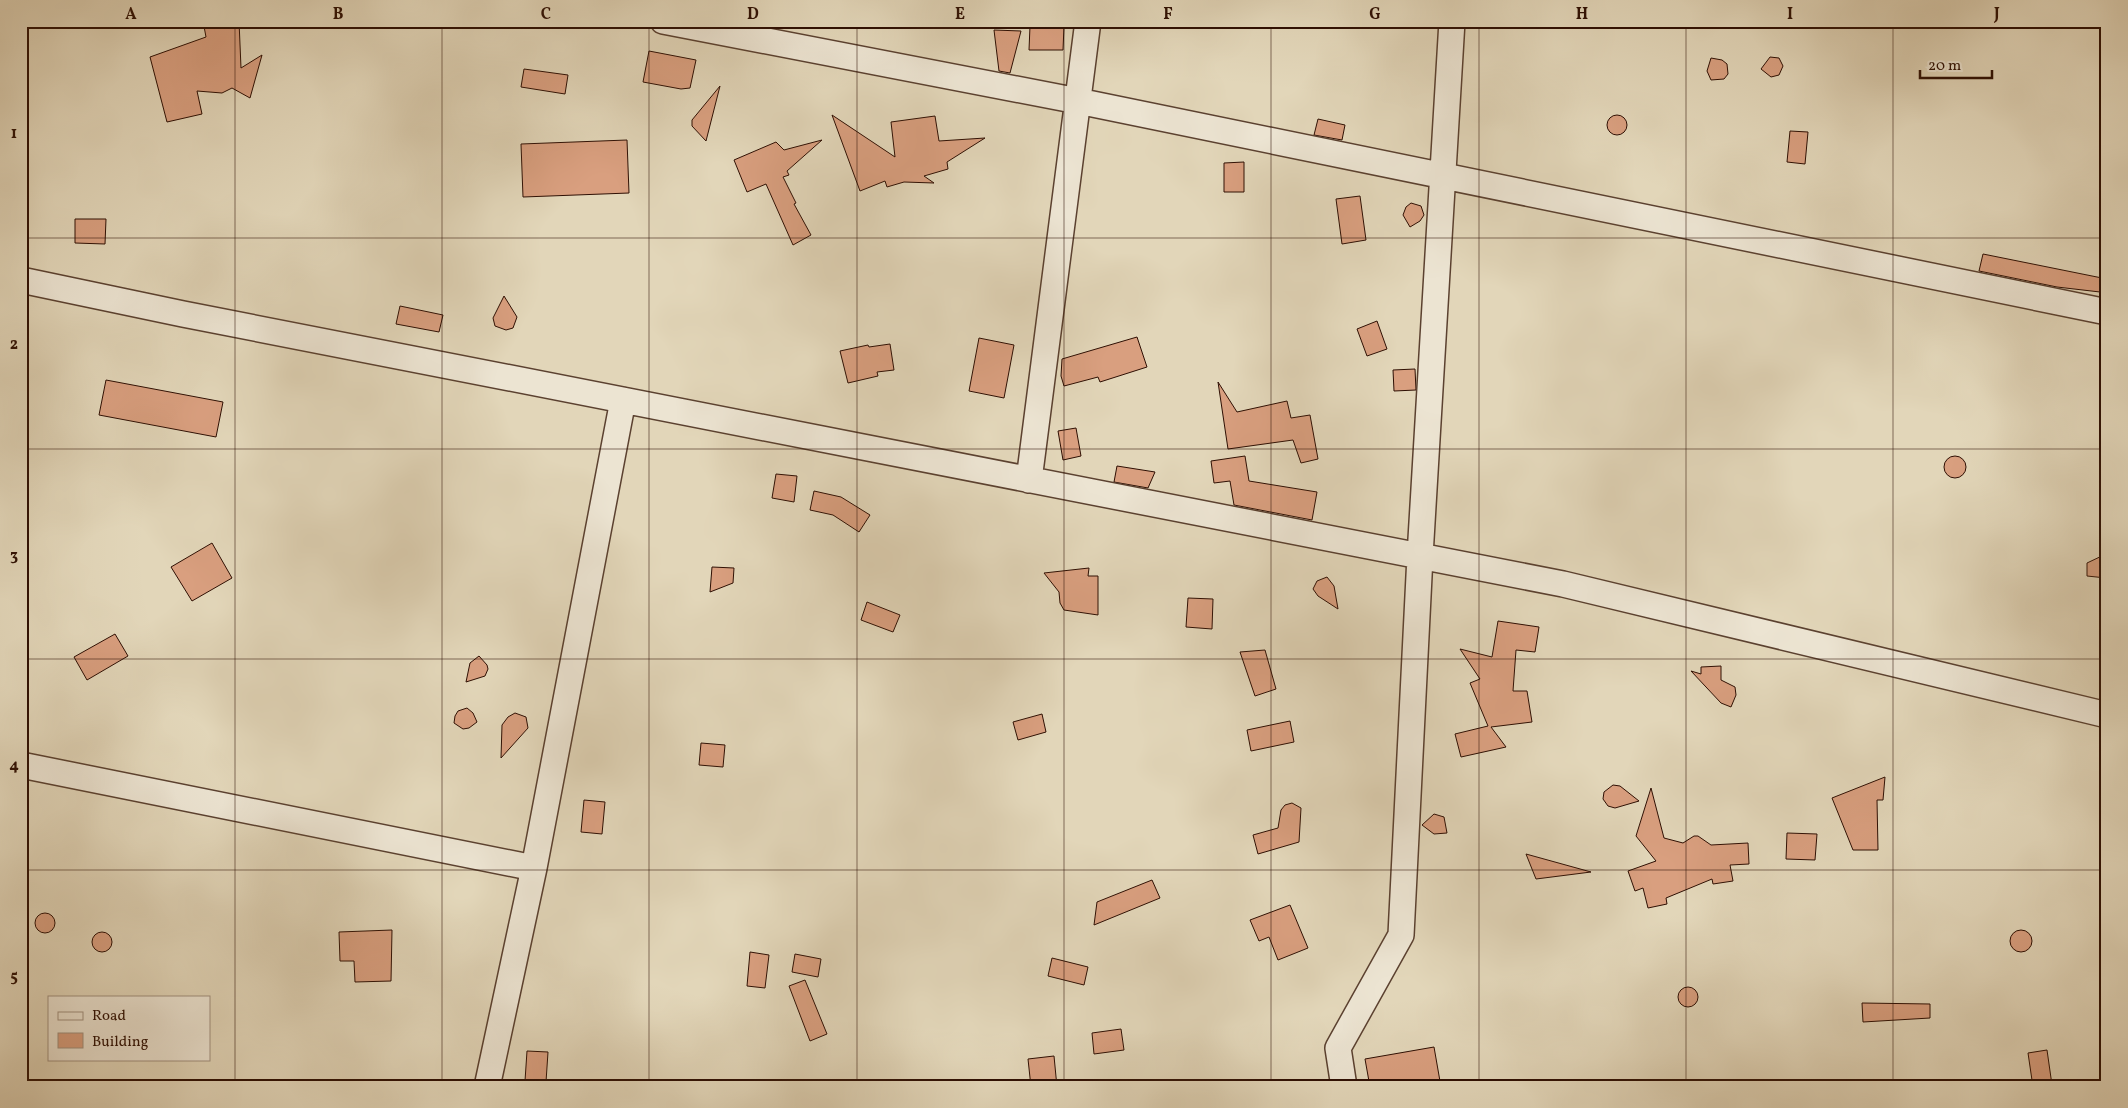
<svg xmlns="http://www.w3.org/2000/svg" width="2128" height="1108" viewBox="0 0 2128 1108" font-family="Vollkorn,serif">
	<rect width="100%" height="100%" fill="#e2d6b9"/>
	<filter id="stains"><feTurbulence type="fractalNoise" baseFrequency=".004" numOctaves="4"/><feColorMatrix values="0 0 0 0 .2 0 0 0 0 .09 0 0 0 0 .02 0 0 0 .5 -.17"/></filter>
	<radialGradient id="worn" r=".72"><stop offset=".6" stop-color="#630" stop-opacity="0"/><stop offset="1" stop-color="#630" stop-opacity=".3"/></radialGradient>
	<!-- building -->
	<path fill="#d99f7f" stroke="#2e0f03" d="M203 21H239L241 68 262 55 250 98 232 88 222 93 197 91 202 114 167 122 150 57 206 37Z
		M1030 26H1064L1063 50H1029Z
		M994 30 1021 31 1010 73 999 71Z
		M649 51 696 60 690 88 681 89 643 82Z
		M1770 57 1779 58 1783 66 1779 75 1771 77 1761 69Z
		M1711 58 1722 60 1727 64 1728 74 1724 79 1711 80 1707 71Z
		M524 69 568 75 565 94 521 87Z
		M720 86 706 141 692 126V120Z
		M1607 125a10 10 0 1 1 20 0a10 10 0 1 1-20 0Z
		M832 115 895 157 891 122 935 116 939 141 985 138 947 162 948 169 924 176 934 183 904 182 887 187 885 181 860 191Z
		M1318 119 1345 125 1342 140 1314 135Z
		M1790 131 1808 132 1805 164 1787 162Z
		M627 140 629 193 523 197 521 144Z
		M822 140 787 171 789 175 783 177 796 203 794 204 811 235 793 245 766 184 747 192 734 160 776 142 784 150Z
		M1244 162V192H1224V163Z
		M1360 196 1366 240 1342 244 1336 199Z
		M1411 203 1421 206 1424 215 1420 221 1410 227 1403 215 1406 207Z
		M75 219H106L105 244 75 243Z
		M1983 254 2102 278 2100 292 2057 287 1979 271Z
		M504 296 517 317 513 328 506 330 495 326 493 318Z
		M400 306 443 315 439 332 396 324Z
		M1377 321 1387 349 1367 356 1357 329Z
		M1137 337 1147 367 1100 382 1098 377 1064 386 1061 376 1062 359Z
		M979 338 1014 345 1004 398 969 391Z
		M890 344 894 370 877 372 878 376 848 383 840 351 868 345 869 347Z
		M1415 369 1416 390 1394 391 1393 370Z
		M106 380 223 402 216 437 99 415Z
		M1218 382 1237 412 1287 401 1291 418 1310 415 1318 459 1301 463 1293 440 1228 449Z
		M1076 428 1081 456 1063 460 1058 431Z
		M1245 456 1249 481 1317 492 1312 520 1234 505 1230 481 1214 483 1211 461Z
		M1944 467a11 11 0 1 1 22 0a11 11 0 1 1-22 0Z
		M1117 466 1155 472 1148 488 1114 482Z
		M776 474 797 476 794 502 772 498Z
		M814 491 841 497 870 515 859 532 833 515 810 510Z
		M212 543 232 578 192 601 171 567Z
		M2106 554V578L2087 576V563Z
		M712 567 734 568 733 583 710 592Z
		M1089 568 1088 576H1098V615L1064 610 1060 603 1059 592 1044 573Z
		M1327 577 1334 586 1338 609 1318 596 1313 589 1317 581Z
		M1188 598 1213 599 1212 629 1186 627Z
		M867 602 900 615 893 632 861 620Z
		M1498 621 1539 627 1535 652 1516 650 1513 691H1527L1532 722 1491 727 1506 747 1461 757 1455 734 1488 726 1470 683 1480 679 1460 649 1492 657Z
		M115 634 128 656 87 680 74 657Z
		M1265 650 1276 689 1255 696 1240 652Z
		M479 656 487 665 488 669 485 676 466 682 470 663Z
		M1721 666V680L1735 687 1736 695 1731 707 1721 703 1691 671 1701 674V667Z
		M467 708 473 713 477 722 469 728 463 729 454 723 455 716 458 711Z
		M515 713 526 717 528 728 501 758 502 725 508 717Z
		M1042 714 1046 732 1018 740 1013 722Z
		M1290 721 1294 742 1251 751 1247 730Z
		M701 743 725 745 723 767 699 765Z
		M1885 777 1883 800H1877L1878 850H1853L1832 798Z
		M1613 785 1620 786 1639 801 1615 808 1608 806 1603 799 1604 792Z
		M1651 788 1664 838 1683 843 1694 836H1698L1711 845 1748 843 1749 864 1730 865 1733 881 1713 884 1712 879 1666 898 1667 904 1648 908 1643 888 1635 891 1628 871 1656 861 1636 836Z
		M584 800 605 802 602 834 581 832Z
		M1292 803 1301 808 1299 842 1258 854 1253 835 1278 828 1281 810 1285 805Z
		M1434 814 1444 817 1447 833 1434 834 1422 825Z
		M1787 833 1817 834 1815 860 1786 859Z
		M1526 854 1591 872 1536 879Z
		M1152 880 1160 898 1094 925 1097 902Z
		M1290 905 1308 948 1278 960 1269 937 1259 941 1250 920Z
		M35 923a10 10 0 1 1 20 0a10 10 0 1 1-20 0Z
		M392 930 391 981 355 982 354 961H340L339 932Z
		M2010 941a11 11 0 1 1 22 0a11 11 0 1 1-22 0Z
		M92 942a10 10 0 1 1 20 0a10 10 0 1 1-20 0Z
		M750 952 769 955 765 988 747 986Z
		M795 954 821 959 818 977 792 972Z
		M1052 958 1088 967 1084 985 1048 976Z
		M805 980 827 1034 810 1041 789 986Z
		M1678 997a10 10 0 1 1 20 0a10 10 0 1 1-20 0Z
		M1862 1003 1930 1004V1018L1863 1022Z
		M1121 1029 1124 1050 1094 1054 1092 1033Z
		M1434 1047 1441 1087H1370L1365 1059Z
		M2047 1050 2052 1085 2033 1087 2028 1053Z
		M527 1051 548 1052 546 1082 525 1081Z
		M1054 1056 1057 1087H1031L1028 1059Z"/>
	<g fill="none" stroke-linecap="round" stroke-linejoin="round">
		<!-- minor casing -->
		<g stroke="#5b4130" stroke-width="28">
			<path id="minor" d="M663 21 1078 101 2107 312
				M21 280 183 314 1563 584 2107 715
				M1029 480 1088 21
				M21 765 534 868
				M487 1087 534 868 623 400
				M1344 1087 1338 1048 1401 935 1420 556 1452 21"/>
		</g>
		<!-- minor -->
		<use href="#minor" stroke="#ece4d2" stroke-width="25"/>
	</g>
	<!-- grid -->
	<path fill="none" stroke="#2e0f03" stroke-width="1" stroke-opacity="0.55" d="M235 21V1087M442 21V1087M649 21V1087M857 21V1087M1064 21V1087M1271 21V1087M1479 21V1087M1686 21V1087M1893 21V1087M21 238H2107M21 449H2107M21 659H2107M21 870H2107"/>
	<!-- margin -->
	<rect width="2128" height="1108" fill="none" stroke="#e2d6b9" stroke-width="55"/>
	<!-- legend -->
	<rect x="48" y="996" width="162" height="65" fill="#ece4d2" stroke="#a08f7f"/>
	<rect x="58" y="1012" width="25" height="8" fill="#ece4d2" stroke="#a08f7f"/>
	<text x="92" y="1020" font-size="15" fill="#2e0f03">Road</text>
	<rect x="58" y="1033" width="25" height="15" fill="#d99f7f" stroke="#a08f7f"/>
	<text x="92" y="1046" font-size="15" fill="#2e0f03">Building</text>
	<!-- scale -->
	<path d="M1920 70v8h72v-8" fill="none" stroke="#2e0f03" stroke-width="2.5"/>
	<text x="1928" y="70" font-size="15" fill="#2e0f03" stroke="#ece4d2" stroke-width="4" paint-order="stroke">20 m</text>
	<rect x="28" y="28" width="2072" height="1052" fill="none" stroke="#2e0f03" stroke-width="2"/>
	<g font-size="16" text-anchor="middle" font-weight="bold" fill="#2e0f03">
		<text x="131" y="19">A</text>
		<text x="338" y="19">B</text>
		<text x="546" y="19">C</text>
		<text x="753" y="19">D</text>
		<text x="960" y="19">E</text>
		<text x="1168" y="19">F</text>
		<text x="1375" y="19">G</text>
		<text x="1582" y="19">H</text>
		<text x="1790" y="19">I</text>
		<text x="1997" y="19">J</text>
		<text x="14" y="138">1</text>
		<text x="14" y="349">2</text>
		<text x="14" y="560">3</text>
		<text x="14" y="770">4</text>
		<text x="14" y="981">5</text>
	</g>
	<rect width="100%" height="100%" filter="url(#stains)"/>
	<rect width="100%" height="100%" fill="url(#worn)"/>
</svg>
